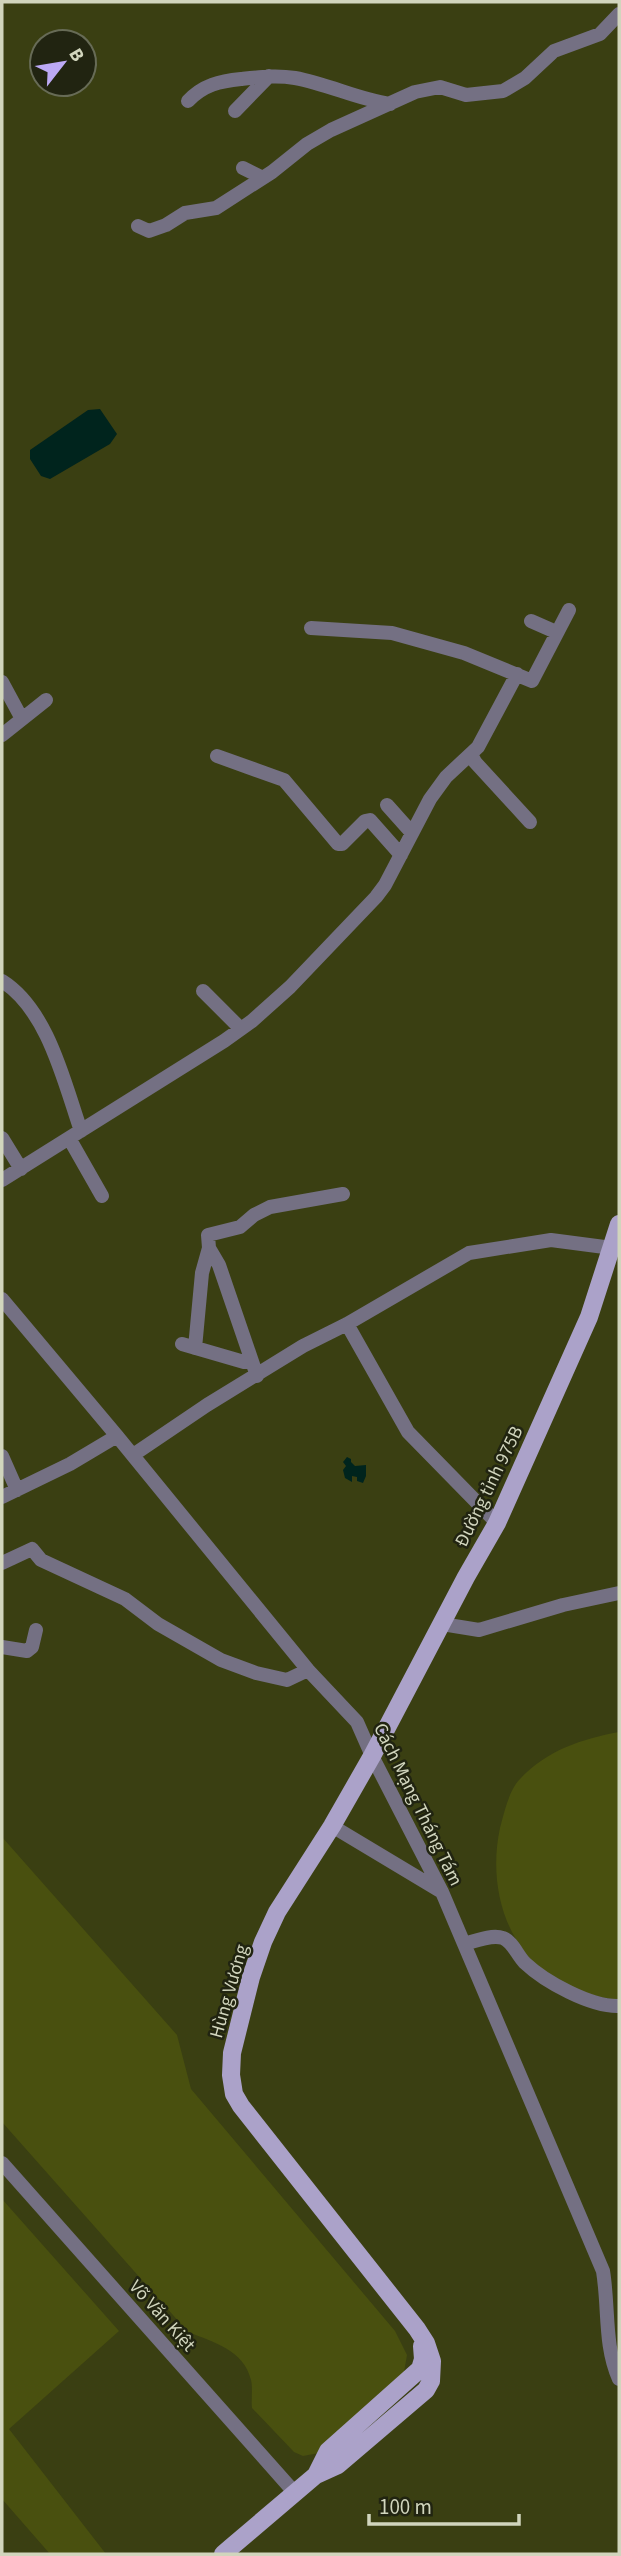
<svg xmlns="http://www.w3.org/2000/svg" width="621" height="2556" viewBox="0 0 621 2556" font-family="'Source Sans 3',sans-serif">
	<rect width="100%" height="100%" fill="#3a3f12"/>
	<!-- green -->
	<path fill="#49500f" d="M619 1732V2000C597 1997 573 1991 554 1979 504 1947 488 1883 500 1828 504 1813 509 1790 520 1779 547 1750 582 1739 619 1732Z
		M2 1837 177 2035 191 2089 395 2331 407 2355 404 2372 319 2453 303 2456 294 2452 252 2408C251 2399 253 2388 251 2380 244 2350 213 2342 188 2332L2 2122Z
		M2 2199 119 2331 9 2429 106 2554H50L2 2499Z"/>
	<!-- water -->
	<path fill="#00241d" d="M100 409 117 434 110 444 50 479 41 476 30 459V450L88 410Z
		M347 1457 351 1459V1462L355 1466 366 1465V1476L363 1483 357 1481V1477L352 1476V1482L345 1478 343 1470 346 1466 343 1462Z"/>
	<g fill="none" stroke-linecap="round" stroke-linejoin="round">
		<!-- minor -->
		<path stroke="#747083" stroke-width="14" d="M188 101C203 85 220 81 241 79 260 77 277 75 295 78 328 84 357 99 390 104
			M235 111 269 76
			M243 168 263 178
			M138 226 149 231 166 225 185 213 216 208 272 172 307 144 331 130 415 92 440 87 466 95 503 91 525 78 554 51 600 34 619 14
			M531 621 556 632
			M311 628 392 633 464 653 532 681 569 610
			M2 682 22 719
			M2 735 46 700
			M471 754 475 762 530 822
			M217 756 284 780 338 844H342L365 821 370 820 401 855
			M387 805 412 833
			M2 981C48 1010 64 1082 81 1131
			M203 991 241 1029
			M2 1138 21 1169
			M69 1138 102 1196
			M2 1180 224 1041 252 1021 290 987 376 897 385 885 430 799 446 777 478 747 517 674
			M2 1299 117 1436 308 1670 357 1722 372 1756 442 1892 603 2271C609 2307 604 2346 619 2379
			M347 1324 408 1432 497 1523
			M182 1344 244 1362H251
			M195 1348 202 1273 209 1248
			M257 1376 219 1265 209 1248 208 1235 240 1227 254 1215 270 1207 343 1194
			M133 1455 207 1405 303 1346 347 1324 469 1253 551 1240 612 1248
			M2 1456 17 1490
			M2 1497 70 1464 117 1436
			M2 1563 32 1549 41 1560 125 1599 158 1624 221 1660 256 1673 287 1680 308 1670
			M442 1624 479 1630 563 1605 619 1593
			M2 1647 27 1651 32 1647 36 1630
			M332 1826 442 1892
			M464 1944C475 1941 492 1934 503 1938 513 1942 517 1955 525 1963 545 1982 591 2007 619 2006
			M2 2163 295 2493"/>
		<!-- major -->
		<path stroke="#aba2c9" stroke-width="18" d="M316 2475 328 2451 420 2369 423 2359 422 2346
			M223 2554 316 2475 338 2465 426 2390 431 2381 432 2361 426 2343 417 2329 241 2106 234 2094 231 2075 232 2053 251 1977 263 1942 277 1912 332 1826 372 1756 466 1577 497 1523 589 1317 619 1224"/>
	</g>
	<g text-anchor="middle" stroke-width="5" stroke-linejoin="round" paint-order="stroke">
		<!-- street labels -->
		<g font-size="19" fill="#d1d5bd" stroke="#212411">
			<text transform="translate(488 1486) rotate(-64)" y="7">Đường tỉnh 975B</text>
			<text transform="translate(419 1804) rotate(64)" y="7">Cách Mạng Tháng Tám</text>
			<text transform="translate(228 1991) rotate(-74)" y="7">Hùng Vương</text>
			<text transform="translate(163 2315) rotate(48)" y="7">Võ Văn Kiệt</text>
		</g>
	</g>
	<!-- border -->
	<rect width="621" height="2556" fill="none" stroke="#d1d5bd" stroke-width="7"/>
	<!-- north arrow -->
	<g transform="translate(63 63) rotate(59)"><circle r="33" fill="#212411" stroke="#676b56" stroke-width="2"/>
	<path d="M0-5L12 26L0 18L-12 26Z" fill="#bca9f5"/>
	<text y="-10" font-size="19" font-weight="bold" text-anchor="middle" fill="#d1d5bd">B</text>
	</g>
	<!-- scale -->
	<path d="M369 2514v10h150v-10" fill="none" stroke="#d1d5bd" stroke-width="3.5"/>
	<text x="379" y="2514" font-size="21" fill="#d1d5bd" stroke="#212411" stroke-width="5" paint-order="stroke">100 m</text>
</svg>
